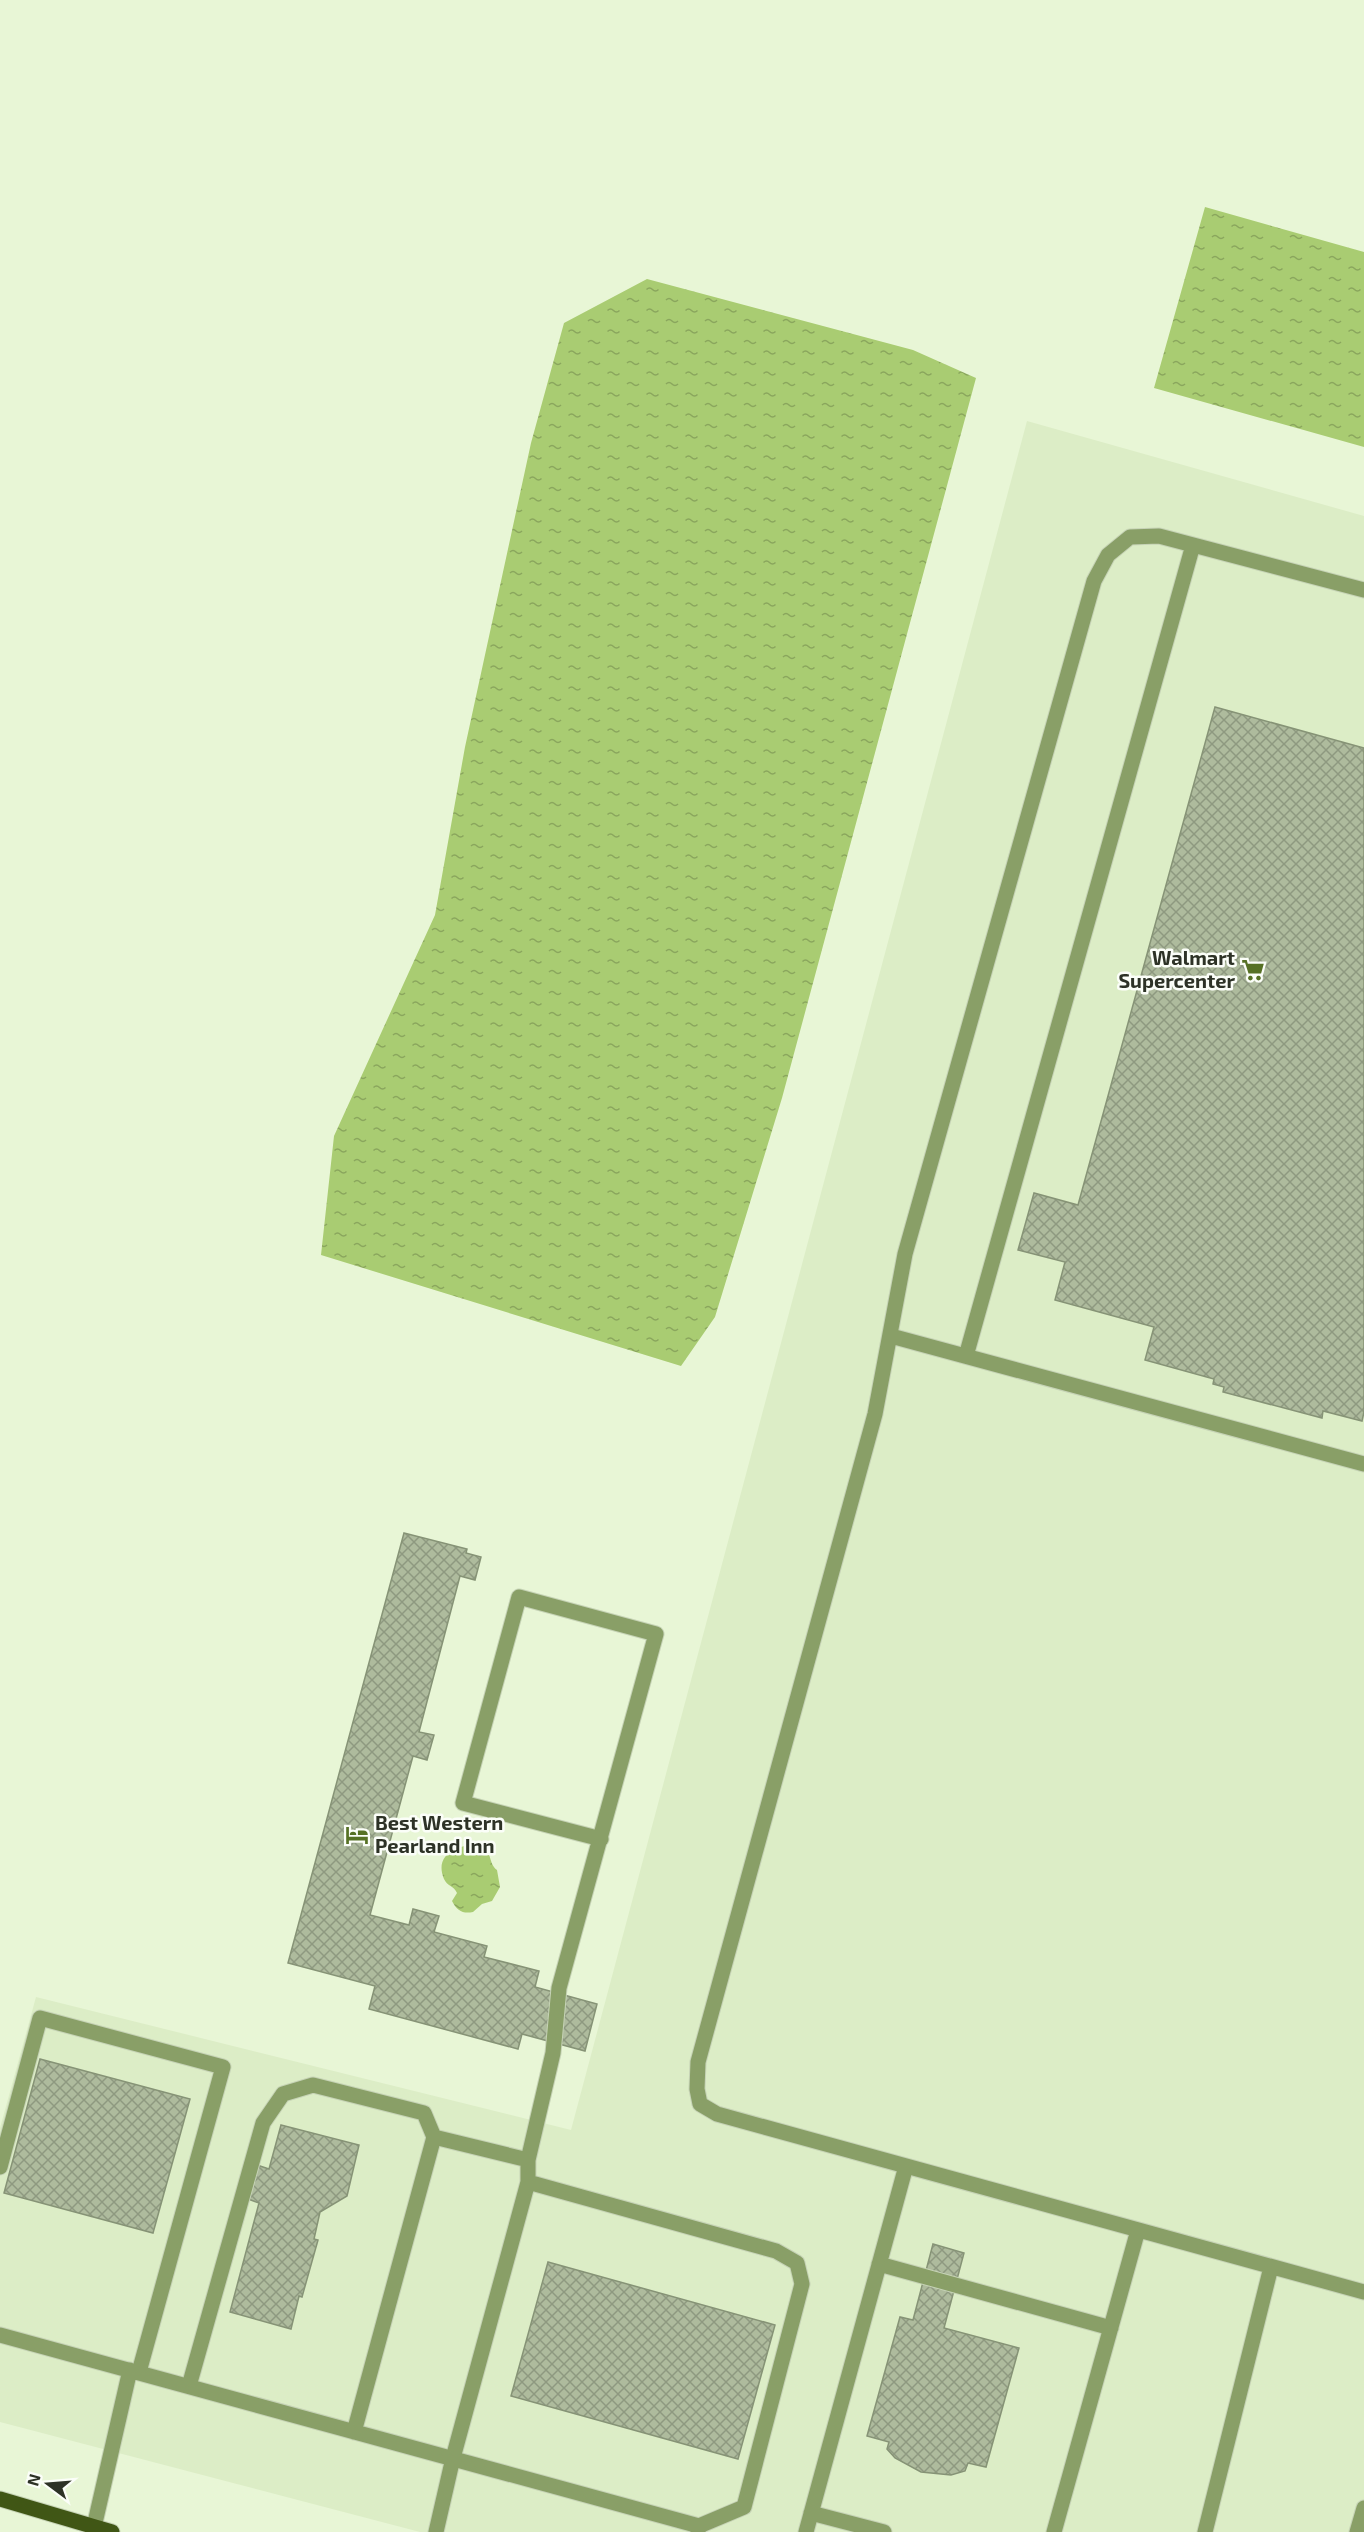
<svg xmlns="http://www.w3.org/2000/svg" width="1364" height="2532" viewBox="0 0 1364 2532" font-family="'Exo 2',sans-serif">
	<defs>
		<pattern id="water-ripples" width="26" height="14" patternUnits="userSpaceOnUse" patternTransform="scale(1.5)"><rect width="26" height="14" fill="#a9cc72"/><path d="M2 4q2-2 4 0t4 0M15 11q2-2 4 0t4 0" fill="none" stroke="#8aa65d"/></pattern>
		<pattern id="building-cross-hatch" width="8" height="8" patternUnits="userSpaceOnUse" patternTransform="scale(1.5)"><rect width="8" height="8" fill="#aebb9d"/><path d="M0 0l8 8M0 8l8-8" fill="none" stroke="#8e9980"/></pattern>
	</defs>
	<rect width="100%" height="100%" fill="#e8f6d6"/>
	<!-- built -->
	<path fill="#dcedc6" d="M1027 421 1364 516V2532H420L0 2422V2128L36 1997 571 2130Z"/>
	<!-- water -->
	<path fill="url(#water-ripples)" d="M1205 207 1364 252V447L1154 388Z
		M647 279 913 350 976 378 782 1098 715 1317 681 1366 321 1255 334 1136 435 915 465 747 531 443 564 323Z
		M481 1844C493 1853 488 1863 497 1870L500 1887 492 1901 482 1904 473 1912C463 1914 457 1911 452 1901L457 1893C454 1886 447 1886 444 1879 433 1853 461 1844 481 1844Z"/>
	<!-- building -->
	<path fill="url(#building-cross-hatch)" stroke="#869376" stroke-width="1.5" d="M1215 707 1364 748V1412L1362 1421 1323 1411 1322 1418 1223 1392 1224 1387 1213 1384 1214 1379 1145 1360 1154 1327 1055 1300 1065 1262 1018 1250 1034 1193 1078 1205Z
		M404 1533 467 1549 466 1553 481 1557 475 1580 460 1576 419 1732 434 1735 427 1760 413 1756 370 1915 409 1925 413 1909 439 1916 434 1932 487 1946 484 1957 539 1971 535 1987 597 2004 585 2051 522 2034 518 2049 369 2009 375 1986 288 1963Z
		M40 2059 190 2099 153 2233 4 2193Z
		M281 2125 359 2145 347 2196 320 2212 314 2239 318 2240 302 2297 299 2296 291 2329 230 2312 259 2203 248 2199 257 2165 269 2169Z
		M933 2244 964 2253 944 2328 1019 2348 986 2467 968 2463 965 2471 951 2475 921 2472 895 2458 887 2449 889 2442 867 2436 900 2317 913 2320Z
		M548 2262 775 2325 738 2459 511 2396Z"/>
	<g fill="none" stroke-linecap="round" stroke-linejoin="round">
		<!-- lane casing -->
		<g stroke="#c6d3b6" stroke-width="17">
			<path id="lane" d="M1364 590 1159 536 1130 537 1108 555 1094 581 905 1254 875 1414 698 2062 697 2089 700 2104 717 2114 1364 2292
				M891 1336 1364 1464
				M966 1356 1193 545
				M434 2137 528 2160
				M0 2167 40 2018 223 2067 139 2372
				M528 2182 776 2251 797 2263 802 2284 744 2507 699 2526
				M879 2264 1111 2328
				M0 2335 699 2526 698 2532
				M189 2386 263 2123 283 2094 313 2085 424 2113 434 2137 354 2432
				M811 2513 884 2532
				M94 2527 130 2370
				M436 2532 453 2458 528 2182V2160L553 2053 559 1988 656 1634 519 1597 463 1803 601 1839
				M806 2532 906 2166
				M1054 2532 1138 2230
				M1205 2532 1271 2267
				M1357 2532 1364 2508"/>
		</g>
		<!-- primary casing -->
		<g stroke="#c6d3b6" stroke-width="17">
			<path id="primary" d="M0 2499 112 2532"/>
		</g>
		<!-- lane -->
		<use href="#lane" stroke="#899f67" stroke-width="15"/>
		<!-- primary -->
		<use href="#primary" stroke="#405615" stroke-width="15"/>
	</g>
	<!-- icons -->
	<defs>
		<g id="supermarket-bare" transform="scale(1.8)"><path d="M-6-5.5h2.5l.6 2H6L4.5 2H-2.5L-4.4-4H-6ZM-1.5 3.2a1.3 1.3 0 1 0 .1 0ZM3 3.2a1.3 1.3 0 1 0 .1 0Z" fill="#567124" stroke="#fbfef8" stroke-width="2.5" paint-order="stroke"/></g>
		<g id="hotel-bare" transform="scale(1.8)"><path d="M-6-4.5h1.5V1H6V5H4.5V3h-9V5H-6ZM-4 0a1.8 1.8 0 1 1 3.6 0ZM.5 0V-2.5h3Q6-2.5 6 0Z" fill="#567124" stroke="#fbfef8" stroke-width="2.5" paint-order="stroke"/></g>
	</defs>
	<g fill-rule="evenodd">
		<use href="#supermarket-bare" x="1253" y="970"/>
		<use href="#hotel-bare" x="357" y="1835"/>
	</g>
	<g text-anchor="middle" stroke-width="5" stroke-linejoin="round" paint-order="stroke">
		<!-- poi labels -->
		<g font-size="20" font-weight="bold" fill="#2d3226" stroke="#fbfef8" text-anchor="end">
			<text x="1235" y="965">Walmart<tspan x="1235" dy="23">Supercenter</tspan></text>
			<text x="375" y="1830" text-anchor="start">Best Western<tspan x="375" dy="23">Pearland Inn</tspan></text>
		</g>
	</g>
	<!-- north arrow -->
	<g transform="translate(48 2484) rotate(286)" stroke="#fbfef8" stroke-width="4.5" paint-order="stroke">
	<path d="M0-4.5L10 22L0 15L-10 22Z" fill="#2d3226"/>
	<text y="-9" font-size="16" font-weight="bold" text-anchor="middle" fill="#2d3226">N</text>
	</g>
</svg>
